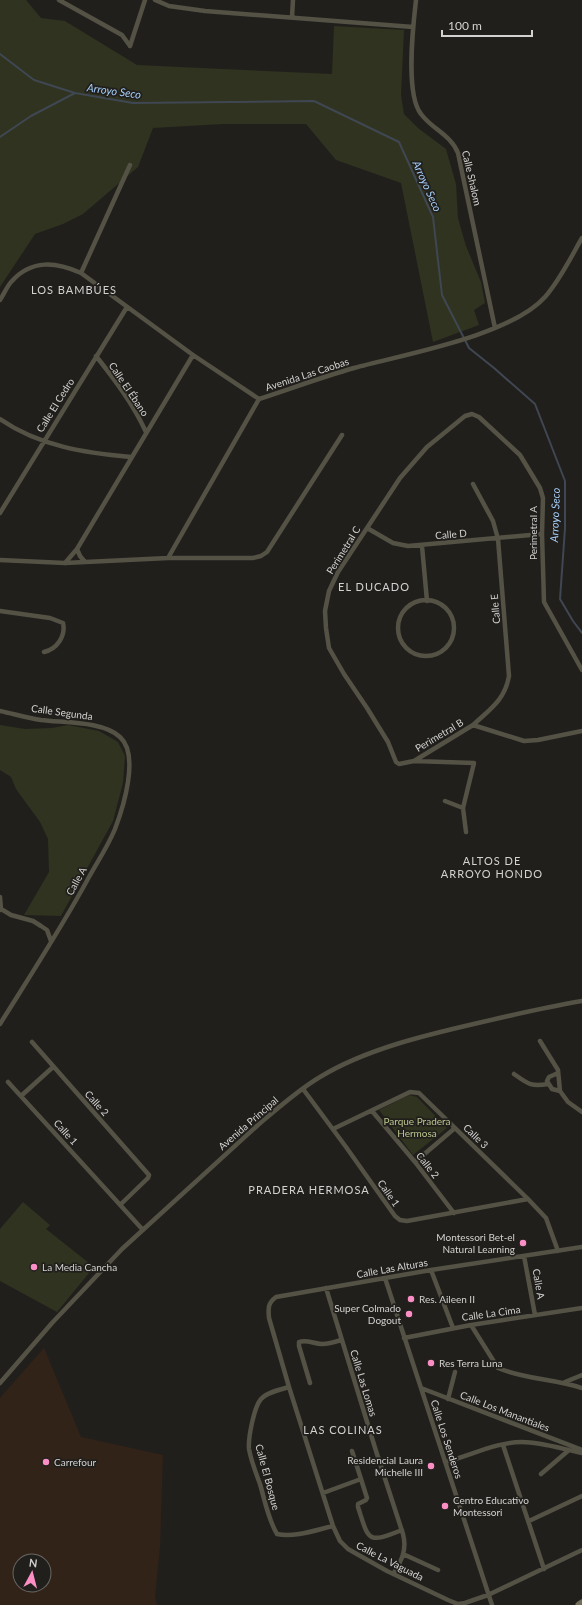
<svg xmlns="http://www.w3.org/2000/svg" width="582" height="1605" viewBox="0 0 582 1605" font-family="Lato,sans-serif">
	<rect width="100%" height="100%" fill="#211f1c"/>
	<!-- commercial -->
	<path fill="#322318" fill-rule="evenodd" d="M44 1348 81 1437 163 1455 160 1547 155 1597 157 1605H0V1398ZM20 1561H44V1585H20Z"/>
	<!-- green -->
	<path fill="#30331f" d="M0 0H26L41 18 65 21 137 65 332 74 334 26 404 30 401 95 404 114 418 128 446 149 456 184 458 218 466 246 481 282 485 303 474 310 479 325 433 342 401 183 336 160 306 124H223L153 128 138 167 83 214 63 224 35 234 0 287Z
		M0 725 25 729 52 728 68 725 99 731 118 742 125 756 123 783 113 821 61 916 24 915 49 872 48 839 40 822 16 789 11 777 0 770Z
		M409 1095 417 1097 447 1128 413 1155 379 1110Z
		M23 1202 50 1225 46 1229 94 1267 57 1312 0 1281V1229Z"/>
	<g fill="none" stroke-linecap="round" stroke-linejoin="round">
		<!-- stream -->
		<path stroke="#3f4752" stroke-width="2" d="M0 54 34 80 75 93 133 103 314 101 399 142 433 217 442 295 469 348 494 368 535 404 565 481V528L560 599 573 621 582 633
			M0 137 31 116 75 93"/>
		<!-- minor -->
		<path stroke="#545245" stroke-width="4.5" d="M59 0 122 35 130 46
			M155 0 169 6 205 11 413 27
			M416 0C413 26 405 94 421 114 432 129 451 135 458 153L495 328
			M292 17 293 0
			M130 46 145 0
			M81 273 130 165
			M0 300C4 294 7 286 12 281 32 259 56 262 81 273L193 355 259 399C290 389 322 377 354 368 405 354 510 336 545 297 560 280 571 257 582 238
			M96 356C115 380 133 404 146 432
			M0 419C39 446 85 453 131 457
			M0 513 127 307
			M367 528 393 543 408 546 542 534
			M422 546 427 601
			M77 549 80 556 85 562
			M168 558 259 399
			M0 560 65 563 168 558H253L261 556 267 552 342 435
			M65 563 77 549 193 355
			M398 628a28 28 0 1 1 56 0a28 28 0 1 1-56 0Z
			M0 611 50 618 63 623C66 636 57 649 44 652
			M582 670 544 602 542 534 543 498 540 488 520 455 479 417 472 414 465 416 427 447 400 478 338 572 329 591 325 611 326 628 329 648 344 674 367 708 388 742 396 762 399 764 414 761 473 725 524 741 538 740 582 731
			M0 711C14 714 28 718 41 720 64 723 103 721 120 737 140 755 123 808 115 829 108 846 98 861 89 877 62 927 30 976 0 1024
			M473 725C489 710 505 700 509 676L498 539 493 521 473 484
			M414 761 474 763 463 808 466 832
			M445 801 463 808
			M0 897 1 909
			M0 910 1 909 11 915 33 921 41 926 47 930 51 941
			M540 1041 558 1070 560 1091 568 1102 582 1112
			M32 1042 149 1175 148 1178 120 1205
			M558 1073 549 1077 547 1081 552 1089 560 1091
			M514 1074C528 1084 531 1087 548 1084
			M8 1082 143 1230
			M303 1089 346 1147 395 1216 400 1220 407 1221 528 1199
			M21 1096 53 1067
			M372 1111 415 1162 454 1213
			M333 1129 410 1092 419 1093 528 1199 546 1218 558 1251
			M415 1162 455 1128
			M582 1247 431 1270 276 1297C268 1303 268 1308 269 1318L289 1387 333 1526 340 1541 348 1549 387 1571 448 1600 458 1604 465 1603 488 1595 582 1550
			M524 1256 535 1315
			M431 1270 453 1328
			M385 1278 492 1605
			M326 1288 376 1451 403 1534C407 1549 402 1561 393 1574
			M471 1325 498 1368C524 1379 555 1379 582 1388
			M404 1338 471 1325 582 1308
			M565 1382 582 1375
			M0 1383 52 1323 122 1249 258 1125C278 1108 298 1090 320 1077 366 1049 426 1035 478 1023 512 1015 547 1007 582 1001
			M310 1383 299 1346V1342C307 1339 314 1344 322 1344 328 1344 335 1342 341 1340
			M289 1387C280 1390 267 1392 261 1399 254 1407 248 1438 249 1449 251 1461 256 1473 260 1484 265 1501 268 1519 277 1534 294 1538 316 1530 333 1526
			M421 1388 582 1450
			M448 1399 455 1372
			M503 1445 544 1569
			M352 1451 361 1479
			M445 1462C470 1456 496 1442 522 1442 542 1442 562 1449 582 1453
			M541 1474 569 1450
			M323 1493 361 1479 367 1498 366 1500 358 1504V1507C369 1541 367 1544 402 1530
			M529 1521 582 1496
			M403 1554 438 1570"/>
		<!-- secondary -->
		<path stroke="#726e5a" stroke-width="7" d="M579 1605 582 1603"/>
	</g>
	<!-- markers -->
	<g fill="#fb8fc5" stroke="#211f1c" stroke-width="1.5">
		<circle cx="523" cy="1243" r="4"/>
		<circle cx="34" cy="1267" r="4"/>
		<circle cx="411" cy="1299" r="4"/>
		<circle cx="409" cy="1314" r="4"/>
		<circle cx="431" cy="1363" r="4"/>
		<circle cx="46" cy="1462" r="4"/>
		<circle cx="431" cy="1466" r="4"/>
		<circle cx="445" cy="1506" r="4"/>
	</g>
	<g text-anchor="middle" stroke-width="3.5" stroke-linejoin="round" paint-order="stroke">
		<!-- street labels -->
		<g font-size="10" fill="#d3d2d0" stroke="#211f1c">
			<text transform="translate(472 178) rotate(77)" y="4">Calle Shalom</text>
			<text transform="translate(307 374) rotate(-18)" y="4">Avenida Las Caobas</text>
			<text transform="translate(129 389) rotate(56)" y="4">Calle El Ébano</text>
			<text transform="translate(55 405) rotate(-58)" y="4">Calle El Cedro</text>
			<text transform="translate(533 533) rotate(-90)" y="4">Perimetral A</text>
			<text transform="translate(451 534) rotate(-5)" y="4">Calle D</text>
			<text transform="translate(343 550) rotate(-58)" y="4">Perimetral C</text>
			<text transform="translate(495 609) rotate(-95)" y="4">Calle E</text>
			<text transform="translate(62 712) rotate(8)" y="4">Calle Segunda</text>
			<text transform="translate(439 735) rotate(-31)" y="4">Perimetral B</text>
			<text transform="translate(76 881) rotate(-61)" y="4">Calle A</text>
			<text transform="translate(97 1103) rotate(48)" y="4">Calle 2</text>
			<text transform="translate(248 1123) rotate(-41)" y="4">Avenida Principal</text>
			<text transform="translate(66 1132) rotate(48)" y="4">Calle 1</text>
			<text transform="translate(476 1136) rotate(44)" y="4">Calle 3</text>
			<text transform="translate(428 1165) rotate(52)" y="4">Calle 2</text>
			<text transform="translate(389 1193) rotate(55)" y="4">Calle 1</text>
			<text transform="translate(392 1268) rotate(-10)" y="4">Calle Las Alturas</text>
			<text transform="translate(539 1284) rotate(80)" y="4">Calle A</text>
			<text transform="translate(491 1313) rotate(-8)" y="4">Calle La Cima</text>
			<text transform="translate(364 1383) rotate(73)" y="4">Calle Las Lomas</text>
			<text transform="translate(505 1411) rotate(21)" y="4">Calle Los Manantiales</text>
			<text transform="translate(447 1439) rotate(72)" y="4">Calle Los Senderos</text>
			<text transform="translate(268 1477) rotate(75)" y="4">Calle El Bosque</text>
			<text transform="translate(390 1561) rotate(27)" y="4">Calle La Vaguada</text>
		</g>
		<!-- park labels -->
		<g font-size="10" fill="#bcc58e" stroke="#211f1c">
			<text x="417" y="1125">Parque Pradera<tspan x="417" dy="12">Hermosa</tspan></text>
		</g>
		<!-- poi labels -->
		<g font-size="10" fill="#d3d2d0" stroke="#211f1c" text-anchor="start">
			<text x="515" y="1241" text-anchor="end">Montessori Bet-el<tspan x="515" dy="12">Natural Learning</tspan></text>
			<text x="42" y="1271">La Media Cancha</text>
			<text x="419" y="1303">Res. Aileen II</text>
			<text x="401" y="1312" text-anchor="end">Super Colmado<tspan x="401" dy="12">Dogout</tspan></text>
			<text x="439" y="1367">Res Terra Luna</text>
			<text x="423" y="1464" text-anchor="end">Residencial Laura<tspan x="423" dy="12">Michelle III</tspan></text>
			<text x="54" y="1466">Carrefour</text>
			<text x="453" y="1504">Centro Educativo<tspan x="453" dy="12">Montessori</tspan></text>
		</g>
		<!-- water labels -->
		<g font-size="11" font-style="italic" fill="#a5cef9" stroke="#211f1c">
			<text transform="translate(114 91) rotate(8)" y="4">Arroyo Seco</text>
			<text transform="translate(427 186) rotate(66)" y="4">Arroyo Seco</text>
			<text transform="translate(555 515) rotate(-88)" y="4">Arroyo Seco</text>
		</g>
		<!-- neighbourhood labels -->
		<g font-size="11" letter-spacing="1" fill="#d3d2d0" stroke="#211f1c">
			<text x="74" y="294">LOS BAMBÚES</text>
			<text x="374" y="591">EL DUCADO</text>
			<text x="492" y="865">ALTOS DE<tspan x="492" dy="13">ARROYO HONDO</tspan></text>
			<text x="309" y="1194">PRADERA HERMOSA</text>
			<text x="343" y="1434">LAS COLINAS</text>
		</g>
	</g>
	<!-- north arrow -->
	<g transform="translate(32 1573) rotate(7)"><circle r="19" fill="#211f1c" stroke="#686764"/>
	<path d="M0-3L7 15L0 10L-7 15Z" fill="#fb8fc5"/>
	<text y="-6" font-size="11" font-weight="bold" text-anchor="middle" fill="#d3d2d0">N</text>
	</g>
	<!-- scale -->
	<path d="M442 30v6h90v-6" fill="none" stroke="#d3d2d0" stroke-width="2"/>
	<text x="448" y="30" font-size="12" fill="#d3d2d0" stroke="#211f1c" stroke-width="3" paint-order="stroke">100 m</text>
</svg>
